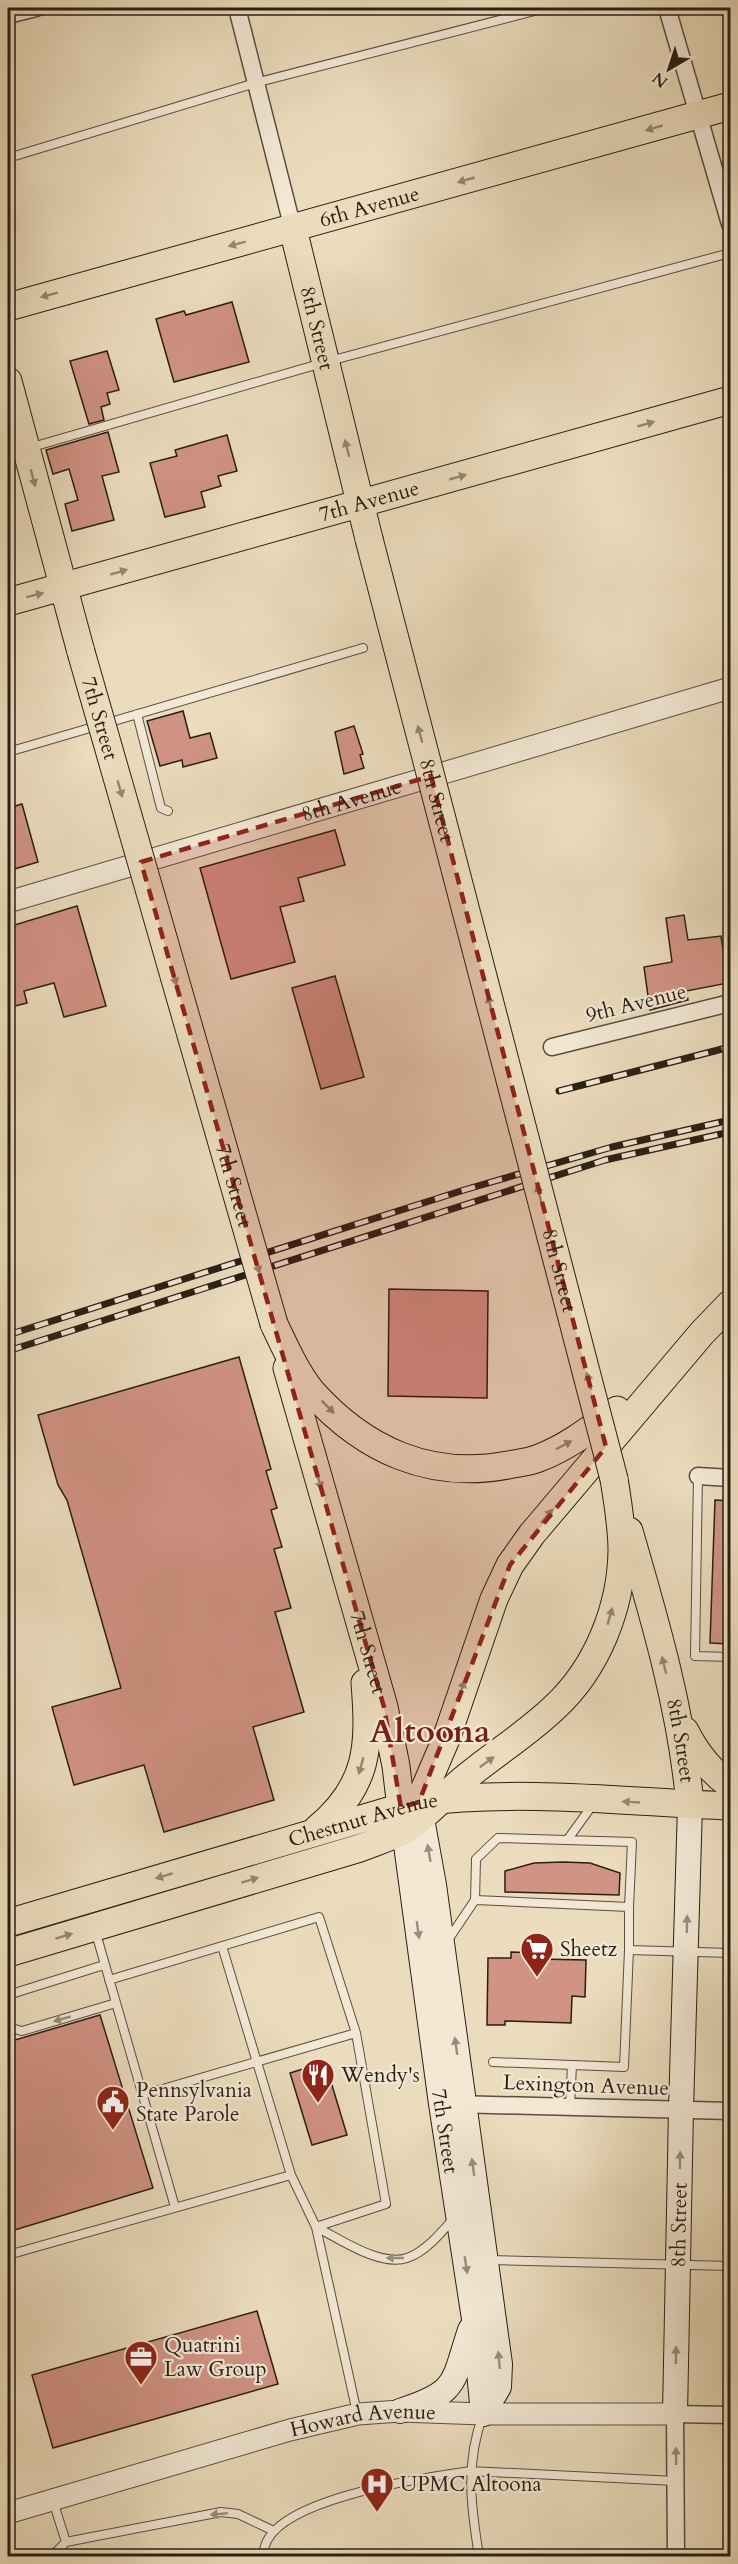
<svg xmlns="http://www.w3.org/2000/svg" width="738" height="2564" viewBox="0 0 738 2564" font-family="Cardo,serif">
	<rect width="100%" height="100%" fill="#ebdcbd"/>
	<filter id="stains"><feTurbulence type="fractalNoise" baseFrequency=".00333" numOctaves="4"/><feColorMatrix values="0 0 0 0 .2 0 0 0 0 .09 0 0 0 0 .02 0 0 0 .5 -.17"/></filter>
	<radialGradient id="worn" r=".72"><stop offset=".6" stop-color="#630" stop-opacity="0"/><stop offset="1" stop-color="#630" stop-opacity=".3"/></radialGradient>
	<!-- building -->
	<path fill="#d09384" stroke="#291f15" stroke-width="1.5" d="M232 302 249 362 174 382 156 319 184 311 186 315Z
		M107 351 119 390 107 393 110 404 101 407 104 420 89 424 70 361Z
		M108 432 119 472 102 476 114 520 72 531 65 504 78 500 69 469 53 474 46 450Z
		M227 435 237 471 218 476 221 486 201 492 205 507 165 517 150 463 177 456 175 450Z
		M183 711 190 738 210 733 217 758 183 767 182 760 160 766 147 721Z
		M354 726 363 754 360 755 364 768 344 774 335 732Z
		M22 804 38 862 8 871V808Z
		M335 830 345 865 298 878 304 901 280 907 295 962 231 979 200 868Z
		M77 906 106 1006 64 1017 54 983 24 991 27 1003 11 1007 8 996V927Z
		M684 915 688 940 721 936 728 983 686 991 688 1000 650 1010 644 967 672 962 666 918Z
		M335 976 364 1077 321 1089 292 988Z
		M389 1289 488 1291 487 1398 388 1396Z
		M239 1357 271 1469 266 1471 277 1508 271 1510 282 1547 274 1549 291 1608 275 1612 304 1712 253 1727 274 1800 164 1832 144 1765 74 1785 52 1707 121 1688 67 1500 58 1485 38 1415Z
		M715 1500 730 1501V1644L710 1643Z
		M563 1862 590 1863 620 1873 619 1895 505 1892V1871L534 1863Z
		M511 1952 539 1953V1959L586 1960 585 1997 572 1996 571 2023 505 2021V2025H487L488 1958H511Z
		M100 2015 153 2188 8 2232V2042Z
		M325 2062 347 2135 312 2145 290 2073Z
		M257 2311 278 2384 53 2448 32 2375Z"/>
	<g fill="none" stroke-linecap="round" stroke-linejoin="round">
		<!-- service casing -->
		<g stroke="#5a4e3f" stroke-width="10">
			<path id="service" d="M8 158 255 83 546 8
				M8 454 326 362 730 253
				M137 714 161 808 168 811
				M8 752 363 648
				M698 1476 695 1656 730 1657
				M568 1839 594 1803
				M475 1900 629 1907V1950L730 1953
				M95 1930 175 2207
				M448 1940 475 1900 476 1859 498 1838 632 1842 629 1907
				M222 1946 291 2175 316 2227 357 2413
				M109 1980 319 1917 356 2033 386 2204 316 2227
				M8 1995 104 1965
				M8 2027 22 2031 116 2003
				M493 2062 624 2067 629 1950
				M142 2095 356 2033
				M570 2107 572 2065
				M316 2227C340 2239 380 2267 407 2258 425 2252 441 2233 453 2219
				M8 2255 291 2175
				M488 2260 730 2266
				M53 2501 66 2542
				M52 2556 66 2542 221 2512 238 2514 274 2531
				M264 2556C259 2500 428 2477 470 2471L676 2481
				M479 2556C471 2507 465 2463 483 2415"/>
		</g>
		<!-- minor casing -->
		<g stroke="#5a4e3f" stroke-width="19">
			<path id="minor" d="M237 8 293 229
				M667 8 730 224
				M8 15 36 8
				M552 1047 730 1003
				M698 1476 730 1478
				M454 2104 730 2111
				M676 2556 675 2414 730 2415"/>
		</g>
		<!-- tertiary casing -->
		<g stroke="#5a4e3f" stroke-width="23">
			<g id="tertiary">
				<path id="s1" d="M8 902 730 688"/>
				<path id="s2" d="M8 2513 290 2430 358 2414 400 2411 483 2414H675"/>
			</g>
		</g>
		<!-- secondary casing -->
		<g stroke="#291f15" stroke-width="26">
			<g id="secondary">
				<path d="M419 1802 434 1885 500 2364 499 2387 483 2414"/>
				<path id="s3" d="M404 1830 441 2104 474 2319 483 2414"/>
				<path d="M400 2411C459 2392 452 2384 470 2330"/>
				<path id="s4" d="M675 2414 681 2110 690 1805"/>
			</g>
		</g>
		<!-- primary casing -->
		<g stroke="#291f15" stroke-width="29">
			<g id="primary">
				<path id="s5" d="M293 229 369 539"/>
				<path id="s6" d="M8 307 730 106"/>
				<path d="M8 381 81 652"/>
				<path id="s7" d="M8 602 730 400"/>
				<path d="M274 1324C285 1347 296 1372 312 1392 364 1450 430 1480 508 1465 518 1463 530 1462 539 1458 568 1447 592 1428 617 1410"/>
				<path id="s8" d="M287 1368 384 1707 396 1766 403 1825"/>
				<path id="s9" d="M629 1531C655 1620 682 1712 690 1805"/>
				<path d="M685 1731C696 1753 710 1771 730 1785"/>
				<path d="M419 1802 446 1739 494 1599 510 1565 532 1534 702 1333 730 1304"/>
				<path d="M317 1829C369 1786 370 1746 365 1683"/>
				<path id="s10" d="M8 1923 419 1802C522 1789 628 1802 730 1806"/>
				<path d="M8 1953 360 1848C375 1842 392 1837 406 1829 430 1813 447 1792 469 1775 497 1752 528 1733 555 1707 597 1668 621 1608 622 1551 622 1527 618 1503 614 1479"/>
			</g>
		</g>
		<!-- trunk casing -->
		<g stroke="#291f15" stroke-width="31">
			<path id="trunk" d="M404 1830 419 1802"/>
		</g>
		<!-- service -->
		<use href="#service" stroke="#f2e8d4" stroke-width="8"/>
		<!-- minor -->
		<use href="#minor" stroke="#f2e8d4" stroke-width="16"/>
		<!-- tertiary -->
		<use href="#tertiary" stroke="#f2e8d4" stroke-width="21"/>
		<!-- secondary -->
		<use href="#secondary" stroke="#f2e8d4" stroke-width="24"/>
		<!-- primary -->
		<use href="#primary" stroke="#ebdcbd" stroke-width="27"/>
		<!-- trunk -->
		<use href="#trunk" stroke="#ebdcbd" stroke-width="28"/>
		<!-- rail casing -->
		<g stroke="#291f15" stroke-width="7">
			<path id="rail" d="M559 1091 730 1047
				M8 1335 464 1190 612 1147 730 1120
				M8 1351 605 1160 730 1132"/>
		</g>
		<!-- rail -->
		<use href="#rail" stroke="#f2e8d4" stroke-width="4.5" stroke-dasharray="14" stroke-linecap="butt"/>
		<!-- primary-bridge casing -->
		<g stroke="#291f15" stroke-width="29" stroke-linecap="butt">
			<g id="primary-bridge">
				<path id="s11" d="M369 539 614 1479"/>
				<path id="s12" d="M81 652 274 1324"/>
			</g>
		</g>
		<!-- primary-bridge -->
		<use href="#primary-bridge" stroke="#ebdcbd" stroke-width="27"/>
	</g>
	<!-- one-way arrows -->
	<defs><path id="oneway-solid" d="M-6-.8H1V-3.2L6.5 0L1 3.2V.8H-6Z" transform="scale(1.5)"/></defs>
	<g fill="#948771">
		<use href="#oneway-solid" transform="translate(654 128) rotate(164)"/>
		<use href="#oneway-solid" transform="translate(466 180) rotate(164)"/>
		<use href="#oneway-solid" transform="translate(237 244) rotate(165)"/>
		<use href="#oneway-solid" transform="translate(49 295) rotate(165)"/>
		<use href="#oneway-solid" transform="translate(646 424) rotate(-16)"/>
		<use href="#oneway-solid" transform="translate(347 448) rotate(-104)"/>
		<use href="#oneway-solid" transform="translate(458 477) rotate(-16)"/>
		<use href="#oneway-solid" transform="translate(33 478) rotate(75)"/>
		<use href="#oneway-solid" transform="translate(119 572) rotate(-16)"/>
		<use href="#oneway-solid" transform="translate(35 595) rotate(-14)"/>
		<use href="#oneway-solid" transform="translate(420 734) rotate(-105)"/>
		<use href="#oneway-solid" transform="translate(120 789) rotate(74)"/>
		<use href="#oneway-solid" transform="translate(174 977) rotate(74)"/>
		<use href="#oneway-solid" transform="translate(490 1004) rotate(-105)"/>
		<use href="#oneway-solid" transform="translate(539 1193) rotate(-105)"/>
		<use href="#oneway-solid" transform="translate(257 1265) rotate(74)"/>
		<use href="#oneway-solid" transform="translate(589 1381) rotate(-105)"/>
		<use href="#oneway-solid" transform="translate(328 1407) rotate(45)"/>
		<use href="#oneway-solid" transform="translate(564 1445) rotate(-28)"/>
		<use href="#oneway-solid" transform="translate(319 1481) rotate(74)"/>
		<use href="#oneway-solid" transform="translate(547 1516) rotate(-50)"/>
		<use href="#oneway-solid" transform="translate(610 1616) rotate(-74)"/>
		<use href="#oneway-solid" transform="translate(664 1665) rotate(-104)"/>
		<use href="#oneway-solid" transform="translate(462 1689) rotate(-72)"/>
		<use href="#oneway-solid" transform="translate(487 1762) rotate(-36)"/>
		<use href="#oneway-solid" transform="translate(361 1766) rotate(106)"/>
		<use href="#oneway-solid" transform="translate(631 1802) rotate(-177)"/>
		<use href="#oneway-solid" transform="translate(164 1876) rotate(163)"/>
		<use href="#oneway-solid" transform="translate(250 1880) rotate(-17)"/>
		<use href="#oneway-solid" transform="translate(64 1936) rotate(-17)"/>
	</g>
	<g fill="#988e7e">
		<use href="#oneway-solid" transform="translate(429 1853) rotate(-100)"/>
		<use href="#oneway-solid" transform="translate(687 1924) rotate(-89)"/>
		<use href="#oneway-solid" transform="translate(418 1930) rotate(82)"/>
		<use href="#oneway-solid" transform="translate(62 2019) rotate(164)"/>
		<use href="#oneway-solid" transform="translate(456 2046) rotate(-98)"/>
		<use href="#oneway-solid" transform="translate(680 2160) rotate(-89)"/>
		<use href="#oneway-solid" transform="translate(473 2167) rotate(-98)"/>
		<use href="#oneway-solid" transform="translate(395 2258) rotate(180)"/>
		<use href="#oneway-solid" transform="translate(466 2265) rotate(81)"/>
		<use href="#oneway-solid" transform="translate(676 2355) rotate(-89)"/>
		<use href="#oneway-solid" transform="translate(499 2360) rotate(-95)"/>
		<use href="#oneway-solid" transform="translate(676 2456) rotate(-91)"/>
		<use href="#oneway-solid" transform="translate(219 2514) rotate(175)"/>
	</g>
	<!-- marked area -->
	<path fill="#8f2418" fill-opacity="0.2" stroke="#8f2418" stroke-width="4.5" stroke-dasharray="12 8" stroke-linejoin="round" d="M431 776 606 1447 510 1565 419 1802 401 1808 384 1707 141 862Z"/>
	<!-- icons -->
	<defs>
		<g id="supermarket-pin" transform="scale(1.725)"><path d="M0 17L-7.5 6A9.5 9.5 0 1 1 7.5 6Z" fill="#8f2418" stroke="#f2e8d4"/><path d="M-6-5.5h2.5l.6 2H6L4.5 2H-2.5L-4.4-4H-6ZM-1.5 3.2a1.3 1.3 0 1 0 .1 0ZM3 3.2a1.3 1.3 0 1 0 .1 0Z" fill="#fff"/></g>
		<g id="restaurant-pin" transform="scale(1.725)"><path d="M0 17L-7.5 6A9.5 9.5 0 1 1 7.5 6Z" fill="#8f2418" stroke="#f2e8d4"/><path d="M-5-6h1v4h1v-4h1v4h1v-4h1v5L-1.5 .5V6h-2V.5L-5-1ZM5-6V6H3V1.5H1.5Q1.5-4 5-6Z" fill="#fff"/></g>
		<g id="civic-pin" transform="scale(1.725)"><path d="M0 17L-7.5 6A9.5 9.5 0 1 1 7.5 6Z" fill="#8f2418" stroke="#f2e8d4"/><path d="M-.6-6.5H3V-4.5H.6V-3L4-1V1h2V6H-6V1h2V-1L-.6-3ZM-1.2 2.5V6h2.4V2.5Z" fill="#fff"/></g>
		<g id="office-pin" transform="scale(1.725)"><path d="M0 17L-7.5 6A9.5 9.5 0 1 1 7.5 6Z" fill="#8f2418" stroke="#f2e8d4"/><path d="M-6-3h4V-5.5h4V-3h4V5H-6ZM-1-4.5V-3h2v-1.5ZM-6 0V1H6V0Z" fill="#fff"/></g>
		<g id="hospital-pin" transform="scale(1.725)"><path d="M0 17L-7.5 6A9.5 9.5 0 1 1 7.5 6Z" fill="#8f2418" stroke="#f2e8d4"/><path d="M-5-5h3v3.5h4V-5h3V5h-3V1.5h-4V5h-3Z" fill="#fff"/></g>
	</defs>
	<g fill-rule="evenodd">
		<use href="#supermarket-pin" x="537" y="1949"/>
		<use href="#restaurant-pin" x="318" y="2075"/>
		<use href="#civic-pin" x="113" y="2102"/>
		<use href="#office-pin" x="141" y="2357"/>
		<use href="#hospital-pin" x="377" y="2484"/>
	</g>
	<g text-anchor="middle" stroke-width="4.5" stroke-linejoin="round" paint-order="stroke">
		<!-- street labels -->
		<g font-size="21" fill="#291f15" stroke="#f2e8d4">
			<text dy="7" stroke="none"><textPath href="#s6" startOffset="375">6th Avenue</textPath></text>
			<text dy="7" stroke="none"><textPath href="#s5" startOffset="102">8th Street</textPath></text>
			<text dy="7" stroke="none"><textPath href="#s7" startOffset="375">7th Avenue</textPath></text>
			<text dy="7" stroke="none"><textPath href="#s12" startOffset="69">7th Street</textPath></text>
			<text dy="7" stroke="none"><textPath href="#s1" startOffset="358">8th Avenue</textPath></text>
			<text dy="7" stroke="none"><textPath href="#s11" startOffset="270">8th Street</textPath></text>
			<text transform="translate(636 1003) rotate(-14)" y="7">9th Avenue</text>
			<text dy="7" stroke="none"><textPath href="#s12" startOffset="555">7th Street</textPath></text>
			<text dy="7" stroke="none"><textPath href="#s11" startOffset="756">8th Street</textPath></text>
			<text dy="7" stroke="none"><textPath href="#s8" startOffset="296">7th Street</textPath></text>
			<text dy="7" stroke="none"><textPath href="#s9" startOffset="216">8th Street</textPath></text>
			<text dy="7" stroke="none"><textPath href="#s10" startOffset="370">Chestnut Avenue</textPath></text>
			<text transform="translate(586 2085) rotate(2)" y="7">Lexington Avenue</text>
			<text dy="7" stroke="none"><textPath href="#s3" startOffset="304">7th Street</textPath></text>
			<text dy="7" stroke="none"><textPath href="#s4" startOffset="189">8th Street</textPath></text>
			<text dy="7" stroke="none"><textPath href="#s2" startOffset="368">Howard Avenue</textPath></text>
		</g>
		<!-- poi labels -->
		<g font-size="21" fill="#291f15" stroke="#f2e8d4" text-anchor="start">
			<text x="560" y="1956">Sheetz</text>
			<text x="341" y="2082">Wendy's</text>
			<text x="136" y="2097">Pennsylvania<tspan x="136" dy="24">State Parole</tspan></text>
			<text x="164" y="2352">Quatrini<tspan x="164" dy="24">Law Group</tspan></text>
			<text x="400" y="2491">UPMC Altoona</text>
		</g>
		<!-- town labels -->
		<g font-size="33" font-weight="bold" fill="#7a1f14" stroke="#f2e8d4">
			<text x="430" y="1742">Altoona</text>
		</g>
	</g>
	<!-- margin -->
	<rect width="738" height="2564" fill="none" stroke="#ebdcbd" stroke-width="30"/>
	<rect x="9" y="9" width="720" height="2546" fill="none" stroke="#291f15" stroke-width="3"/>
	<rect x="15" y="15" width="708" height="2534" fill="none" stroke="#291f15" stroke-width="1.5"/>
	<!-- north arrow -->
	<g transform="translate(669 69) rotate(219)" stroke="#f2e8d4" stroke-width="4.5" paint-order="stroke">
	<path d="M0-4.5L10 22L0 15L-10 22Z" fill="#291f15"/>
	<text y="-9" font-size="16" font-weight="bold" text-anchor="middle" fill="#291f15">N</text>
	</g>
	<rect width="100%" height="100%" filter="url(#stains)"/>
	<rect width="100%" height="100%" fill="url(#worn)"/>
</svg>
